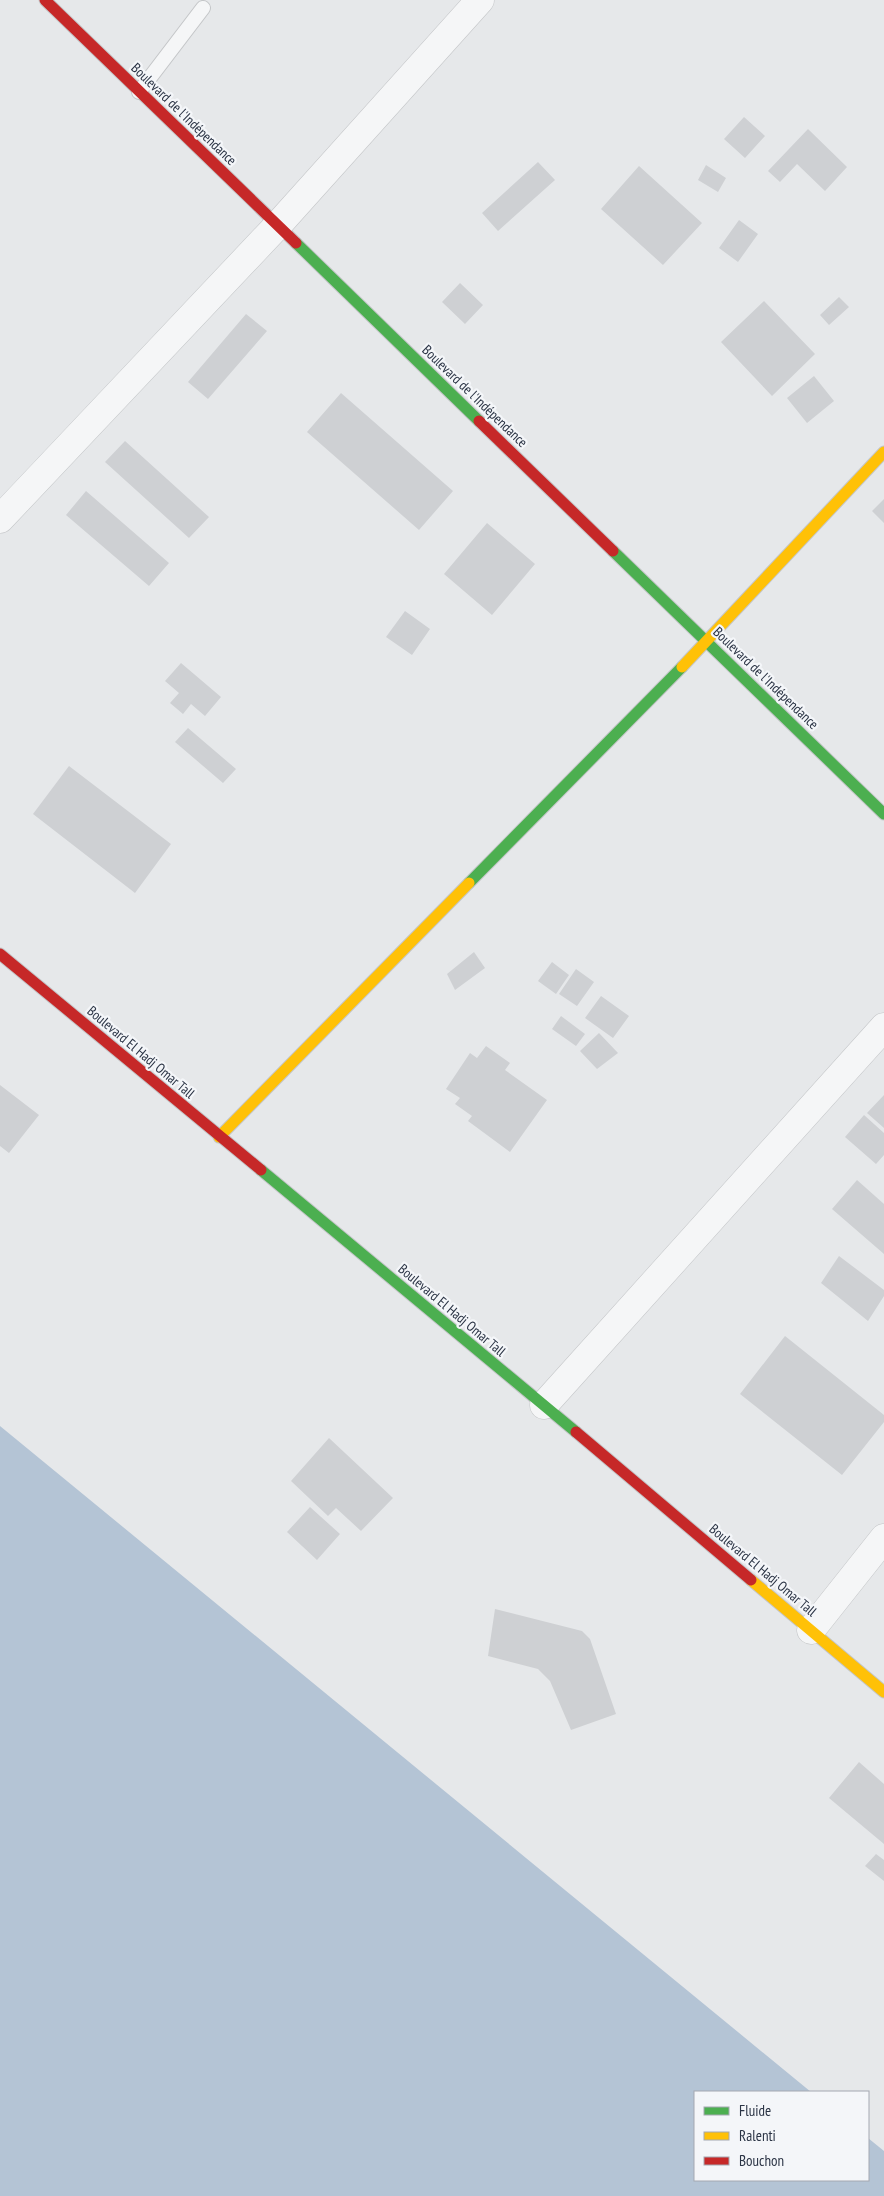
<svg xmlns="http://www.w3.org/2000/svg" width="884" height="2196" viewBox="0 0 884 2196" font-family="'PT Sans Narrow',sans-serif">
	<rect width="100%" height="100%" fill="#e6e8ea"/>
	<!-- water -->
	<path fill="#b4c4d5" d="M0 1426 811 2092H695V2180H868V2138L884 2151V2196H0Z"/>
	<!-- building -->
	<path fill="#ced0d3" d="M744 117 765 136 745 158 724 139Z
		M808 129 847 167 825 191 797 164 780 182 768 171Z
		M538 162 555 180 498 231 482 213Z
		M706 165 726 178 718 192 698 180Z
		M639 166 702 223 663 265 601 209Z
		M739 220 758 234 738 262 719 248Z
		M460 283 483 305 465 324 442 302Z
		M839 297 849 307 829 325 820 315Z
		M764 301 815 354 772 396 721 342Z
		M246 314 267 331 208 399 188 382Z
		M814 376 834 401 807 423 787 398Z
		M341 393 453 491 419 530 307 432Z
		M125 441 209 517 189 538 105 462Z
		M86 491 169 563 149 586 66 515Z
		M884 499V523L872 511Z
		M487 523 535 564 492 615 444 574Z
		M405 611 430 629 412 655 386 637Z
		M181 663 221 697 205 716 191 704 183 714 170 703 179 693 165 681Z
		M188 728 236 769 223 783 175 742Z
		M69 766 171 844 135 893 33 814Z
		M474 952 485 968 455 990 447 974Z
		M552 962 569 975 556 994 538 981Z
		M576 969 594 982 577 1006 559 994Z
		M601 996 629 1016 613 1038 585 1018Z
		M561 1016 585 1034 576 1046 552 1029Z
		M599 1033 618 1053 597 1069 580 1051Z
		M486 1046 510 1063 505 1070 547 1100 510 1152 468 1121 472 1116 455 1104 460 1098 446 1089 470 1053 477 1058Z
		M0 1085 39 1115 9 1153 0 1146Z
		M884 1095V1128L867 1113Z
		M864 1115 884 1133V1155L876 1164 845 1137Z
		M857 1180 884 1204V1254L832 1209Z
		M839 1256 884 1290V1296L868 1321 821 1283Z
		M785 1336 884 1415V1422L842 1475 740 1394Z
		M329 1438 393 1498 361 1531 336 1508 328 1516 291 1481Z
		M310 1507 340 1534 317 1560 287 1532Z
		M495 1609 582 1631 590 1639 616 1714 571 1730 550 1681 538 1669 488 1656Z
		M859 1762 884 1784V1844L829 1798Z
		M876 1854 884 1860V1881L865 1866Z"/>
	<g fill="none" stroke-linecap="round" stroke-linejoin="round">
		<!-- lane casing -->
		<g stroke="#c4c6c8" stroke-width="16">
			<path id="lane" d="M139 92 203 8"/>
		</g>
		<!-- street casing -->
		<g stroke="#c4c6c8" stroke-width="29">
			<path id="street" d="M0 519 277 226 480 0
				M544 1405 884 1027
				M811 1630 884 1538"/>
		</g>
		<!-- fast casing -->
		<g stroke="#c4c6c8" stroke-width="13">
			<path id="fast" d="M296 243 479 421
				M613 551 884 814
				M469 883 682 667
				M261 1170 576 1432"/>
		</g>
		<!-- slow casing -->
		<g stroke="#c4c6c8" stroke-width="13">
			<path id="slow" d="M682 667 884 452
				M219 1137 469 883
				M751 1580 884 1692"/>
		</g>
		<!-- jam casing -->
		<g stroke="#c4c6c8" stroke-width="13">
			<path id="jam" d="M45 0 296 243
				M479 421 613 551
				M0 954 261 1170
				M576 1432 751 1580"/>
		</g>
		<!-- lane -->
		<use href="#lane" stroke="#f5f6f7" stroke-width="14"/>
		<!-- street -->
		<use href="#street" stroke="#f5f6f7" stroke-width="28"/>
		<!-- fast -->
		<use href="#fast" stroke="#4caf50" stroke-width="11"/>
		<!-- slow -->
		<use href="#slow" stroke="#ffc107" stroke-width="11"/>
		<!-- jam -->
		<use href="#jam" stroke="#c62828" stroke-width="11"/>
	</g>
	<g text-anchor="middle" stroke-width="4.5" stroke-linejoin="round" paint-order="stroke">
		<!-- street labels -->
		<g font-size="14" fill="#2b3445" stroke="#f4f6f9">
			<text transform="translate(184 114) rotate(44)" y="5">Boulevard de l'Indépendance</text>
			<text transform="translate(475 396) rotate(44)" y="5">Boulevard de l'Indépendance</text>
			<text transform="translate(766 678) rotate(44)" y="5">Boulevard de l'Indépendance</text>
			<text transform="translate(141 1052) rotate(40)" y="5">Boulevard El Hadj Omar Tall</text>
			<text transform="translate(452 1310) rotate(40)" y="5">Boulevard El Hadj Omar Tall</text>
			<text transform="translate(763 1570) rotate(40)" y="5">Boulevard El Hadj Omar Tall</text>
		</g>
	</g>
	<!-- legend -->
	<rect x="694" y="2091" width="175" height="90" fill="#f4f6f9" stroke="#a4a8b1"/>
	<rect x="704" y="2107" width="25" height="8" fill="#4caf50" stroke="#a4a8b1"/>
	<text x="739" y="2116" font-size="15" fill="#2b3445">Fluide</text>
	<rect x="704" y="2132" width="25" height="8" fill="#ffc107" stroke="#a4a8b1"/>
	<text x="739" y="2141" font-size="15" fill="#2b3445">Ralenti</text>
	<rect x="704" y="2157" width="25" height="8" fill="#c62828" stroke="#a4a8b1"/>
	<text x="739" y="2166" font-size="15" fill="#2b3445">Bouchon</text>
</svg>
